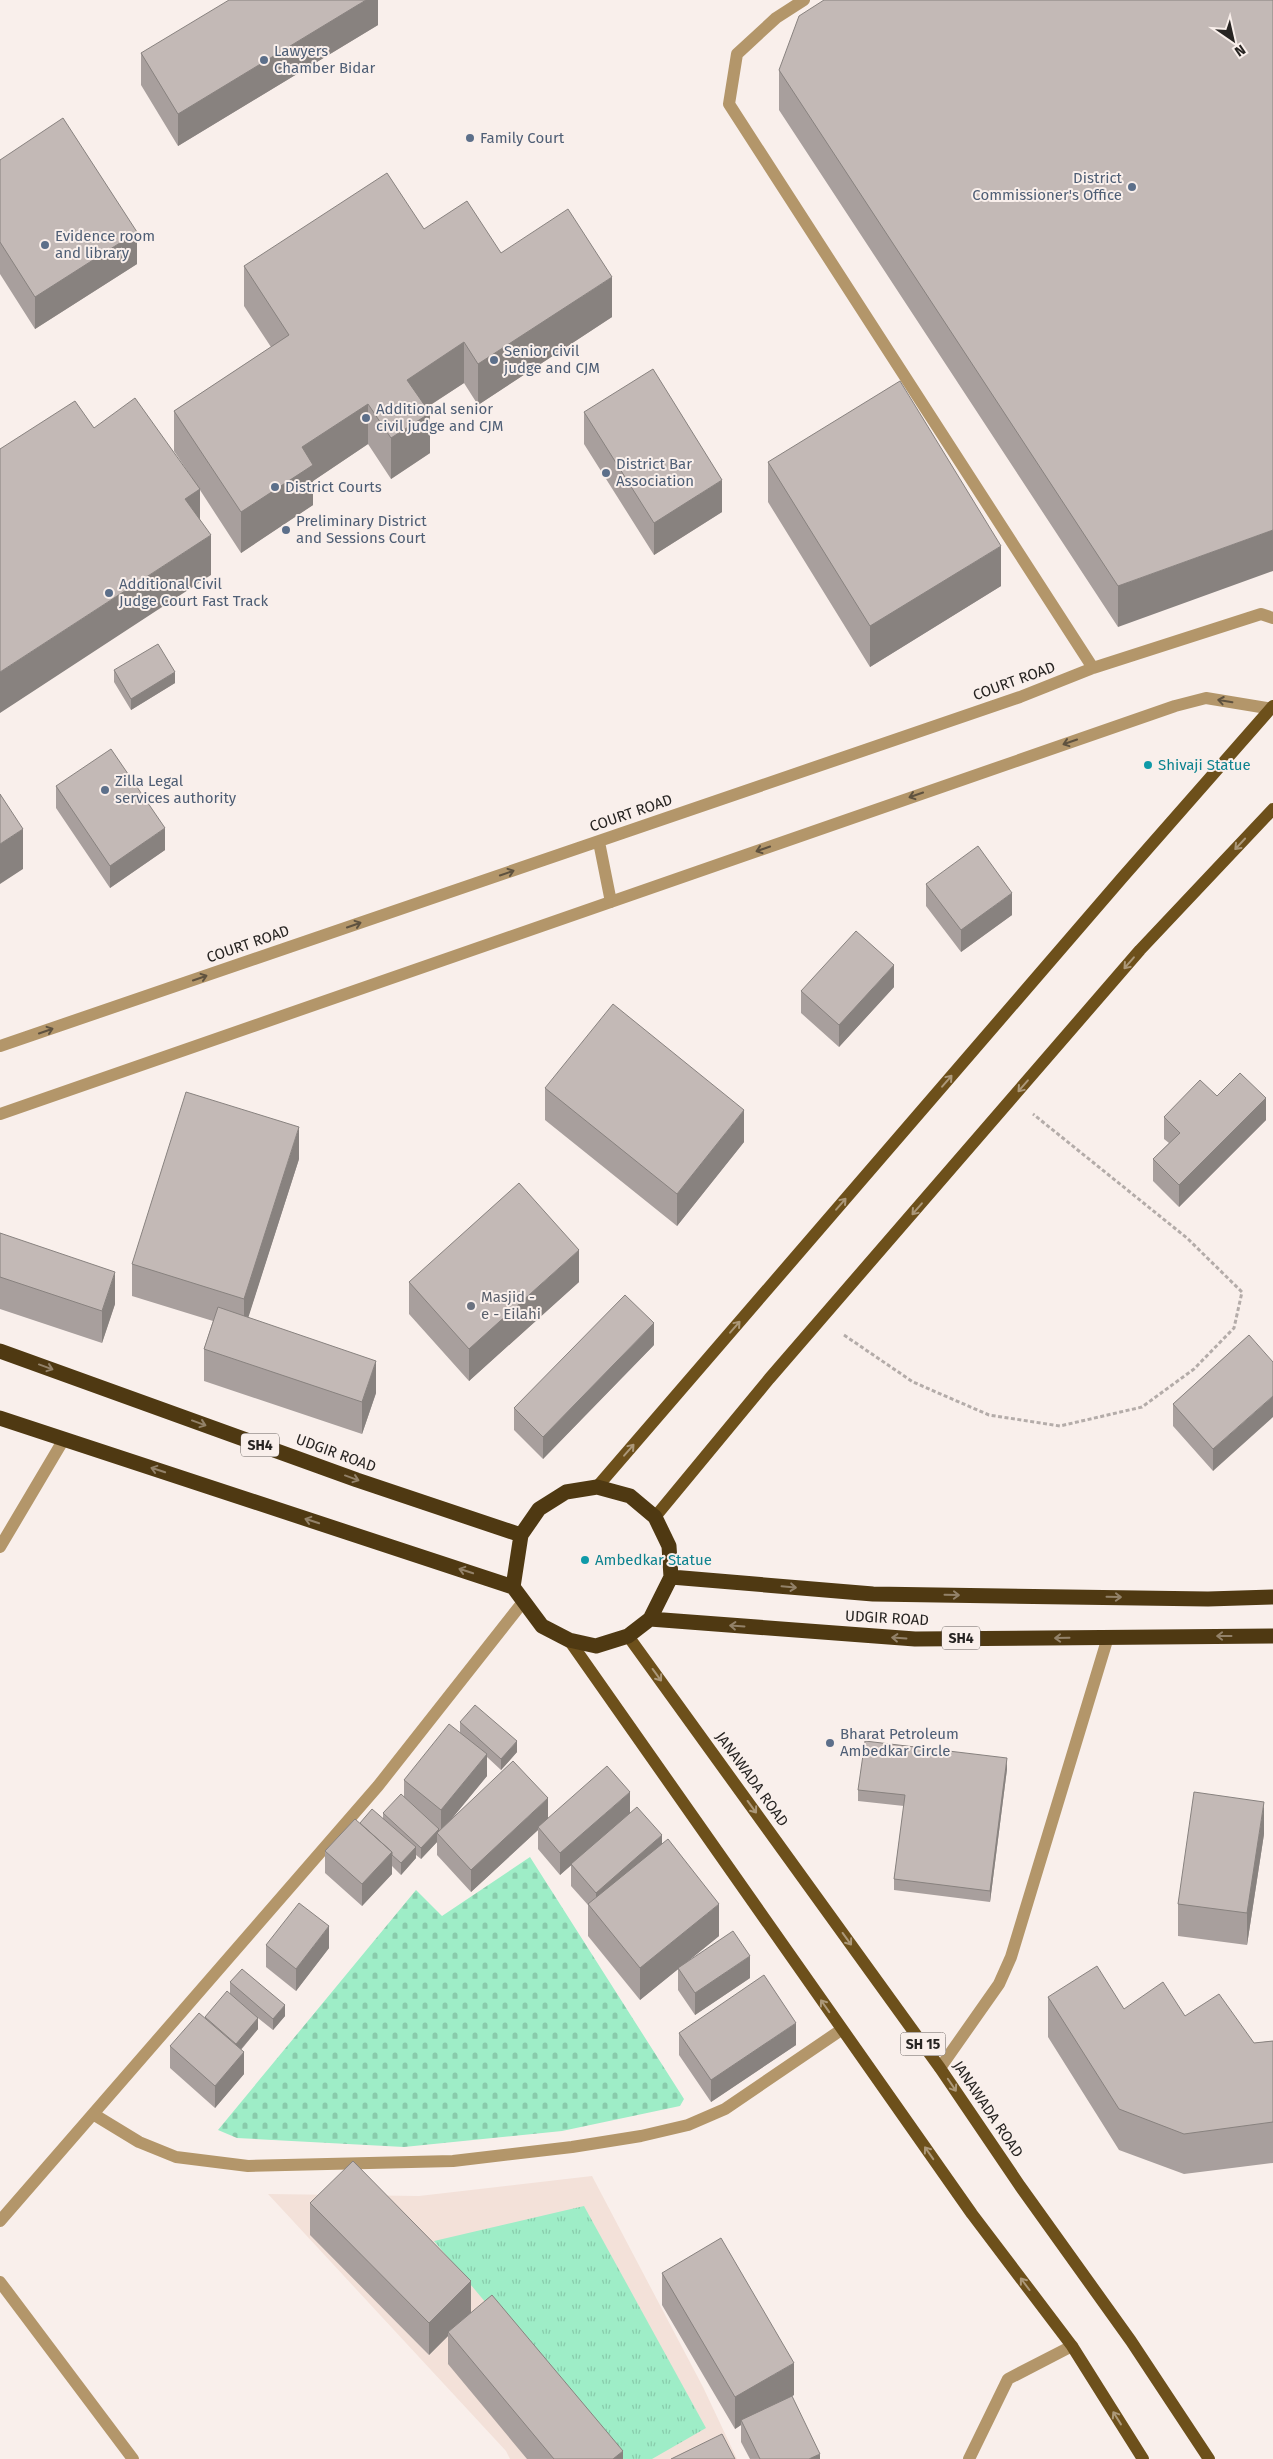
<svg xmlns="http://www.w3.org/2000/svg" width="1273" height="2459" viewBox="0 0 1273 2459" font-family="'Fira Sans',sans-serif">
	<defs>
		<pattern id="cemetery-stones" width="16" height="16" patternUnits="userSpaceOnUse" patternTransform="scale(1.25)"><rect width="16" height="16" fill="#9eedc7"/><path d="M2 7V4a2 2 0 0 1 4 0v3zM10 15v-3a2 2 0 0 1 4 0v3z" fill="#88cbab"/></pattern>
		<pattern id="park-tufts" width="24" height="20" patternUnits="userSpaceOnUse" patternTransform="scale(1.25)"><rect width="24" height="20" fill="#9eedc7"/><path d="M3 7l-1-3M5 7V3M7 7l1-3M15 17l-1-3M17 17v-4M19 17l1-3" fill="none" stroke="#88cbab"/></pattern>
	</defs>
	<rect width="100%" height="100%" fill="#f9efeb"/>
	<!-- built -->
	<path fill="#f3e1d9" d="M592 2176 703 2387 737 2459H510L506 2451 268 2194 419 2196Z"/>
	<!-- cemetery -->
	<path fill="url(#cemetery-stones)" d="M530 1857 684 2099 680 2106 562 2131 404 2147 237 2138 218 2130 416 1890 442 1916Z"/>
	<!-- park -->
	<path fill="url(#park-tufts)" d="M584 2206 706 2428 652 2459H617L434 2241Z"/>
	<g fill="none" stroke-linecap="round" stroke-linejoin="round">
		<!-- path -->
		<path stroke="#b4aca9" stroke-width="3" stroke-dasharray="4 2.5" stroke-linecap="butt" d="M844 1335 913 1382 989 1415 1060 1426 1142 1407 1194 1369 1234 1328 1242 1292 1187 1238 1033 1114"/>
		<!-- minor -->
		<path stroke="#b3966a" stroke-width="12" d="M804 0 776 18 737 54 729 104 1093 668
			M599 842 611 902
			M0 1046 1020 697 1093 668 1261 614 1273 618
			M0 1114 1175 706 1206 698 1273 709
			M0 1547 64 1439
			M940 2068 999 1984 1011 1957 1108 1637
			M93 2114 139 2142 176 2157 248 2166 453 2161 572 2147 641 2136 688 2125 725 2109 841 2030
			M0 2221 378 1786 523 1602
			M0 2282 133 2459
			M969 2459 1008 2379 1072 2346"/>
		<!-- major -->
		<path stroke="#6d501b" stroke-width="12" d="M597 1487 1122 878 1273 706
			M655 1517 769 1379 1140 950 1273 809
			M628 1636 940 2068 1020 2186 1131 2341 1209 2459
			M569 1640 972 2214 1072 2346 1143 2459"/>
		<!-- highway -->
		<path stroke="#4f3912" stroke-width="15" d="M0 1351 357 1480 521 1535
			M0 1418 513 1587
			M597 1487 630 1496 655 1517 669 1546 671 1577 650 1619 628 1636 596 1646 569 1640 542 1626 513 1587 521 1535 539 1509 566 1492Z
			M671 1577 873 1594 1208 1599 1273 1597
			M650 1619 915 1639 1273 1636"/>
	</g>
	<!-- wall -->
	<path fill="#a89f9d" d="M378 0V25L178 146 141 85V53Z
		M1273 0 1118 627 779 110V70Z
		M0 160 137 264 35 329 0 274Z
		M424 229 501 253 612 317 478 405 464 383 426 408 430 453 391 479 368 444 313 481V505L241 553 200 490V520L211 575 94 428 192 478 174 451V411L271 347 244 306V266Z
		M584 412 722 512 654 555 584 444Z
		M768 462 1001 586 870 667 768 502Z
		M114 670 175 683 131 710 114 682Z
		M56 786 165 850 110 888 56 808Z
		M926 884 1012 915 961 952 926 906Z
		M894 987 839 1047 801 1013V991Z
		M545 1088 744 1142 677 1226 545 1120Z
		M1217 1096 1266 1120 1179 1207 1153 1181V1159L1169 1143 1164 1139V1117Z
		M299 1159 248 1317 376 1393 362 1434 204 1381V1349L213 1321 132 1296V1264Z
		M0 1233 115 1304 102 1343 0 1309Z
		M409 1282H579L469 1381 409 1314Z
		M1249 1335 1213 1471 1173 1426V1404Z
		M654 1345 543 1459 514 1430V1408Z
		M460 1722 517 1752 501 1770 487 1757V1776L452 1818H548L630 1813 662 1844 719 1936 687 1962 750 1978 695 2015 678 1990V1969L640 2000 588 1936V1905L571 1886V1865L560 1875 538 1849V1830L471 1892 437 1855V1842L421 1859 416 1855V1858L401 1875 392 1866V1874L362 1906 325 1873V1851L383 1818V1813L404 1796V1780L460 1732Z
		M1007 1769 990 1902 894 1890V1879L904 1806 858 1801V1790Z
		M1264 1834 1247 1945 1178 1936V1904Z
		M266 1945 329 1948 296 1991 266 1967Z
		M230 1982 285 2016 273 2030 258 2018V2029L241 2050 244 2074 215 2108 170 2068V2046L205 2018V2017L230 1993Z
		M1048 1997 1124 2009 1254 2043 1273 2041V2163L1184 2174 1119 2150 1048 2037Z
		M679 2033 796 2045 711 2102 679 2055Z
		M310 2203 471 2312 623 2459H527L448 2364V2336L429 2355 310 2235Z
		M662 2273 794 2395 788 2398 820 2459H750L741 2442V2425L735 2429 662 2305Z"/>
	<!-- shaded-wall -->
	<path fill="#88827f" d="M366 0H378V25L178 146V114Z
		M137 232V264L35 329V297Z
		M612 277V317L478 405V364Z
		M464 342V383L407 420V380Z
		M368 404V444L313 481V505L241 553V512L302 447Z
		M430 413V453L391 479V438Z
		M722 480V512L654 555V523Z
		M200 489V530L185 499Z
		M1273 530V571L1118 627V586Z
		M211 535V575L0 713V672Z
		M1001 546V586L870 667V626Z
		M175 672V683L131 710V699Z
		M165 828V850L110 888V866Z
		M23 829V869L0 884V844Z
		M1012 893V915L961 952V930Z
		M894 965V987L839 1047V1025Z
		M1266 1098V1120L1179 1207V1185Z
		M744 1110V1142L677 1226V1194Z
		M299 1127V1159L244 1331V1299Z
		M579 1250V1282L469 1381V1349Z
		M115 1272V1304L102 1343V1311Z
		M654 1323V1345L543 1459V1437Z
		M376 1361V1393L362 1434V1402Z
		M1273 1396V1417L1213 1471V1449Z
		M517 1741V1752L501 1770V1759Z
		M487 1754V1776L441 1832V1810Z
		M1007 1758V1769L990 1902V1891Z
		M630 1792V1814L560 1875V1853Z
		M548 1798V1820L538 1827V1830L471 1892V1870Z
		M1264 1802V1834L1247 1945V1913Z
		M439 1829V1835L437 1833V1842L421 1859V1848Z
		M662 1835V1857L596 1915V1893Z
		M416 1847V1858L401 1875V1863Z
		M392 1852V1874L362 1906V1884Z
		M719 1904V1936L640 2000V1968Z
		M329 1926V1948L296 1991V1969Z
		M750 1956V1978L695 2015V1993Z
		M285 2005V2016L273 2030V2019Z
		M258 2018V2029L236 2055V2044Z
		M796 2023V2045L711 2102V2080Z
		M244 2052V2074L215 2108V2086Z
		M471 2281V2313L448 2332V2336L429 2355V2323Z
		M794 2363V2395L743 2424 741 2420V2425L735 2429V2397Z
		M623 2451V2459H613Z
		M820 2454V2459H809Z"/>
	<!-- building -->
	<path fill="#c3b9b6" stroke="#88827f" d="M229 0H366L178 114 141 53Z
		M824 0H1273V530L1118 586 779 70 799 16Z
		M63 118 137 232 35 297 0 242V160Z
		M387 173 424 229 467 201 501 253 568 209 612 277 478 364 464 342 407 380 430 413 391 438 368 404 302 447 313 465 241 512 174 411 289 335 244 266Z
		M653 369 722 480 654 523 584 412Z
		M900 381 1001 546 870 626 768 462Z
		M135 398 200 489 185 499 211 535 0 672V449L75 401 94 428Z
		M158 644 175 672 131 699 114 670Z
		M111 749 165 828 110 866 56 786Z
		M0 794 23 829 0 844Z
		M978 846 1012 893 961 930 926 884Z
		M856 931 894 965 839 1025 801 991Z
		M613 1004 744 1110 677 1194 545 1088Z
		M1240 1073 1266 1098 1179 1185 1153 1159 1180 1133 1164 1117 1200 1080 1217 1096Z
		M186 1092 299 1127 244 1299 132 1264Z
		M519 1183 579 1250 469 1349 409 1282Z
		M0 1233 115 1272 102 1311 0 1277Z
		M625 1295 654 1323 543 1437 514 1408Z
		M218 1307 376 1361 362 1402 204 1349Z
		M1249 1335 1273 1362V1396L1213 1449 1173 1404Z
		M475 1705 517 1741 501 1759 460 1722Z
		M449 1724 487 1754 441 1810 404 1780Z
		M865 1741 1007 1758 990 1891 894 1879 905 1795 858 1790Z
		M513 1761 548 1798 471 1870 437 1833Z
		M607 1766 630 1792 560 1853 538 1827Z
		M1194 1792 1264 1802 1247 1913 1178 1904Z
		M401 1794 439 1829 421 1848 383 1813Z
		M637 1807 662 1835 596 1893 571 1864Z
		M372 1809 416 1847 401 1863 392 1855V1852L360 1823Z
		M355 1819 392 1852 362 1884 325 1851Z
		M668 1839 719 1904 640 1968 588 1904Z
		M299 1903 329 1926 296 1969 266 1945Z
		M733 1931 750 1956 695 1993 678 1968Z
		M1097 1966 1124 2009 1163 1982 1185 2016 1219 1994 1254 2043 1273 2041V2122L1184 2134 1119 2109 1048 1997Z
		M242 1969 285 2005 273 2019 230 1982Z
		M764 1975 796 2023 711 2080 679 2033Z
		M227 1991 258 2018 236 2044 205 2017Z
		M199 2013 244 2052 215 2086 170 2046Z
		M353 2161 471 2281 429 2323 310 2203Z
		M721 2238 794 2363 735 2397 662 2273Z
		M492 2295 623 2451 613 2459H554L448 2332Z
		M792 2396 820 2454 809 2459H760L741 2420Z
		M722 2434 735 2459H671Z"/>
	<!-- one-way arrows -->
	<defs><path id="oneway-shaft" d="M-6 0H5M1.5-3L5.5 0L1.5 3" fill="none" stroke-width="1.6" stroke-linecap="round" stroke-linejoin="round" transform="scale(1.25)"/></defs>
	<g stroke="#5f523f">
		<use href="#oneway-shaft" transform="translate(1225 701) rotate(-171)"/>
		<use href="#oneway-shaft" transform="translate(1070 742) rotate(161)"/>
		<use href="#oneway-shaft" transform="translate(916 795) rotate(161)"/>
		<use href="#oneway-shaft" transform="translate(763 849) rotate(161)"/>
		<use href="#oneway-shaft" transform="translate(507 873) rotate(-19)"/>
		<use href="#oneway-shaft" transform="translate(354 925) rotate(-19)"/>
		<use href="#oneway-shaft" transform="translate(200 978) rotate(-19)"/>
		<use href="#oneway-shaft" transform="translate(46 1031) rotate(-19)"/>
	</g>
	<g stroke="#ac9879">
		<use href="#oneway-shaft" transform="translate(1240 844) rotate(133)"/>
		<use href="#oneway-shaft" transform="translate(1129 963) rotate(131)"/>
		<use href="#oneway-shaft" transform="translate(947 1081) rotate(-49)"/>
		<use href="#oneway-shaft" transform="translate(1023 1086) rotate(131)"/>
		<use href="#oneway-shaft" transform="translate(841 1204) rotate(-49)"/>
		<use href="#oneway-shaft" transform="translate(917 1209) rotate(131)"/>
		<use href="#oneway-shaft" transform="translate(735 1327) rotate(-49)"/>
		<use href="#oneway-shaft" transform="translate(629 1450) rotate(-49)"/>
		<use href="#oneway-shaft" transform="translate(657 1675) rotate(54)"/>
		<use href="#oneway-shaft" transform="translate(752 1807) rotate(54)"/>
		<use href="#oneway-shaft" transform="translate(847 1939) rotate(54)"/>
		<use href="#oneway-shaft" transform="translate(825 2006) rotate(-125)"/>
		<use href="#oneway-shaft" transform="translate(952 2085) rotate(56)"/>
		<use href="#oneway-shaft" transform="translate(929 2153) rotate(-125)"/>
		<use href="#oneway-shaft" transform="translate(1025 2284) rotate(-127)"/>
		<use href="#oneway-shaft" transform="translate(1117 2418) rotate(-122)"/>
	</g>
	<g stroke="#938269">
		<use href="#oneway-shaft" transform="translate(46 1367) rotate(20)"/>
		<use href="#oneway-shaft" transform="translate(199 1423) rotate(20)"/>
		<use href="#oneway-shaft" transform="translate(158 1470) rotate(-162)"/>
		<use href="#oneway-shaft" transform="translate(352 1478) rotate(20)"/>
		<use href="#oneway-shaft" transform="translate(312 1521) rotate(-162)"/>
		<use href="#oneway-shaft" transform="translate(466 1571) rotate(-162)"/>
		<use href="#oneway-shaft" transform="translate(789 1587) rotate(5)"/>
		<use href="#oneway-shaft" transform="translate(952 1595) rotate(1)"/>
		<use href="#oneway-shaft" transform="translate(1114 1597) rotate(1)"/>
		<use href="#oneway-shaft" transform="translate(737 1626) rotate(-176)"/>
		<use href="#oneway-shaft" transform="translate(1224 1636) rotate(180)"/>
		<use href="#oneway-shaft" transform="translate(899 1638) rotate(-176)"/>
		<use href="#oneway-shaft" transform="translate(1062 1638) rotate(179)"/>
	</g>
	<!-- markers -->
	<g fill="#5c6f8a" stroke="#f9efeb" stroke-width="2">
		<circle cx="264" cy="60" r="5"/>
		<circle cx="470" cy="138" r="5"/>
		<circle cx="1132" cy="187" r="5"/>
		<circle cx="45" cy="245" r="5"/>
		<circle cx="494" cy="360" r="5"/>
		<circle cx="366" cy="418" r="5"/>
		<circle cx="606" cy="473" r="5"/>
		<circle cx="275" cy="487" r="5"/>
		<circle cx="286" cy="530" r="5"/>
		<circle cx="109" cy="593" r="5"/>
		<circle cx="105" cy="790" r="5"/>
		<circle cx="830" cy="1743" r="5"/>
	</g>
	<g fill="#0f9aa8" stroke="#f9efeb" stroke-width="2">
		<circle cx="1148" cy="765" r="5"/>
		<circle cx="585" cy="1560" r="5"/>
	</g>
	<circle fill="#6b7280" stroke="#f9efeb" stroke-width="2" cx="471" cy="1306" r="5"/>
	<g text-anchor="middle" stroke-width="4" stroke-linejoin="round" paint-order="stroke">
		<!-- shield labels -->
		<g fill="#f9efeb" stroke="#66615e" stroke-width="1">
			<rect x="241" y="1433.5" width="38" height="23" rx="4"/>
			<rect x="942" y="1626.5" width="38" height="23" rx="4"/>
			<rect x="900.5" y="2032.5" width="45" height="23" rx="4"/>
		</g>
		<g font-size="14" font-weight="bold" fill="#272422">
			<text x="260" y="1450">SH4</text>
			<text x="961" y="1643">SH4</text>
			<text x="923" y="2049">SH 15</text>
		</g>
		<!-- service labels -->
		<g font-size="15" fill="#4e5e75" stroke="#f9efeb" text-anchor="start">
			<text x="274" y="56">Lawyers<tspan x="274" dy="17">Chamber Bidar</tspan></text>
			<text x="480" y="143">Family Court</text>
			<text x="1122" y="183" text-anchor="end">District<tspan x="1122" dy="17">Commissioner's Office</tspan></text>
			<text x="55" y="241">Evidence room<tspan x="55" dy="17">and library</tspan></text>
			<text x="504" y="356">Senior civil<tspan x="504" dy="17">judge and CJM</tspan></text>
			<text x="376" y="414">Additional senior<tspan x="376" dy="17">civil judge and CJM</tspan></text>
			<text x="616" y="469">District Bar<tspan x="616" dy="17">Association</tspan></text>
			<text x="285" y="492">District Courts</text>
			<text x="296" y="526">Preliminary District<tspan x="296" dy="17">and Sessions Court</tspan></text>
			<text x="119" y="589">Additional Civil<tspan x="119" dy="17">Judge Court Fast Track</tspan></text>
			<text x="115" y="786">Zilla Legal<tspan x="115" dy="17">services authority</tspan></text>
			<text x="840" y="1739">Bharat Petroleum<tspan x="840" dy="17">Ambedkar Circle</tspan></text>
		</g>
		<!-- street labels -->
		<g font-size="15" fill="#272422" stroke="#f9efeb">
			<text transform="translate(1014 681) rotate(-20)" y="5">COURT ROAD</text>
			<text transform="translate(631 813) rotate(-19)" y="5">COURT ROAD</text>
			<text transform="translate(248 944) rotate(-19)" y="5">COURT ROAD</text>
			<text transform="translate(336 1453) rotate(20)" y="5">UDGIR ROAD</text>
			<text transform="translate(887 1618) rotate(3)" y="5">UDGIR ROAD</text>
			<text transform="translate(752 1779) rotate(54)" y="5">JANAWADA ROAD</text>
			<text transform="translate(988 2109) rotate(56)" y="5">JANAWADA ROAD</text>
		</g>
		<!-- culture labels -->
		<g font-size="15" fill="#0d838f" stroke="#f9efeb" text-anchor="start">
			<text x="1158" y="770">Shivaji Statue</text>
			<text x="595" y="1565">Ambedkar Statue</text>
		</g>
		<!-- worship labels -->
		<g font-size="15" fill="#5b616d" stroke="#f9efeb" text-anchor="start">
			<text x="481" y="1302">Masjid -<tspan x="481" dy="17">e - Eilahi</tspan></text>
		</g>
	</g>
	<!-- north arrow -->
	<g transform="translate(1233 40) rotate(146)" stroke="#f9efeb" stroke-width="4" paint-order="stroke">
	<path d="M0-4L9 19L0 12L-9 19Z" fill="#272422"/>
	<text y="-8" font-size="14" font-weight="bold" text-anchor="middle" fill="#272422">N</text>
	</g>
</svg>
